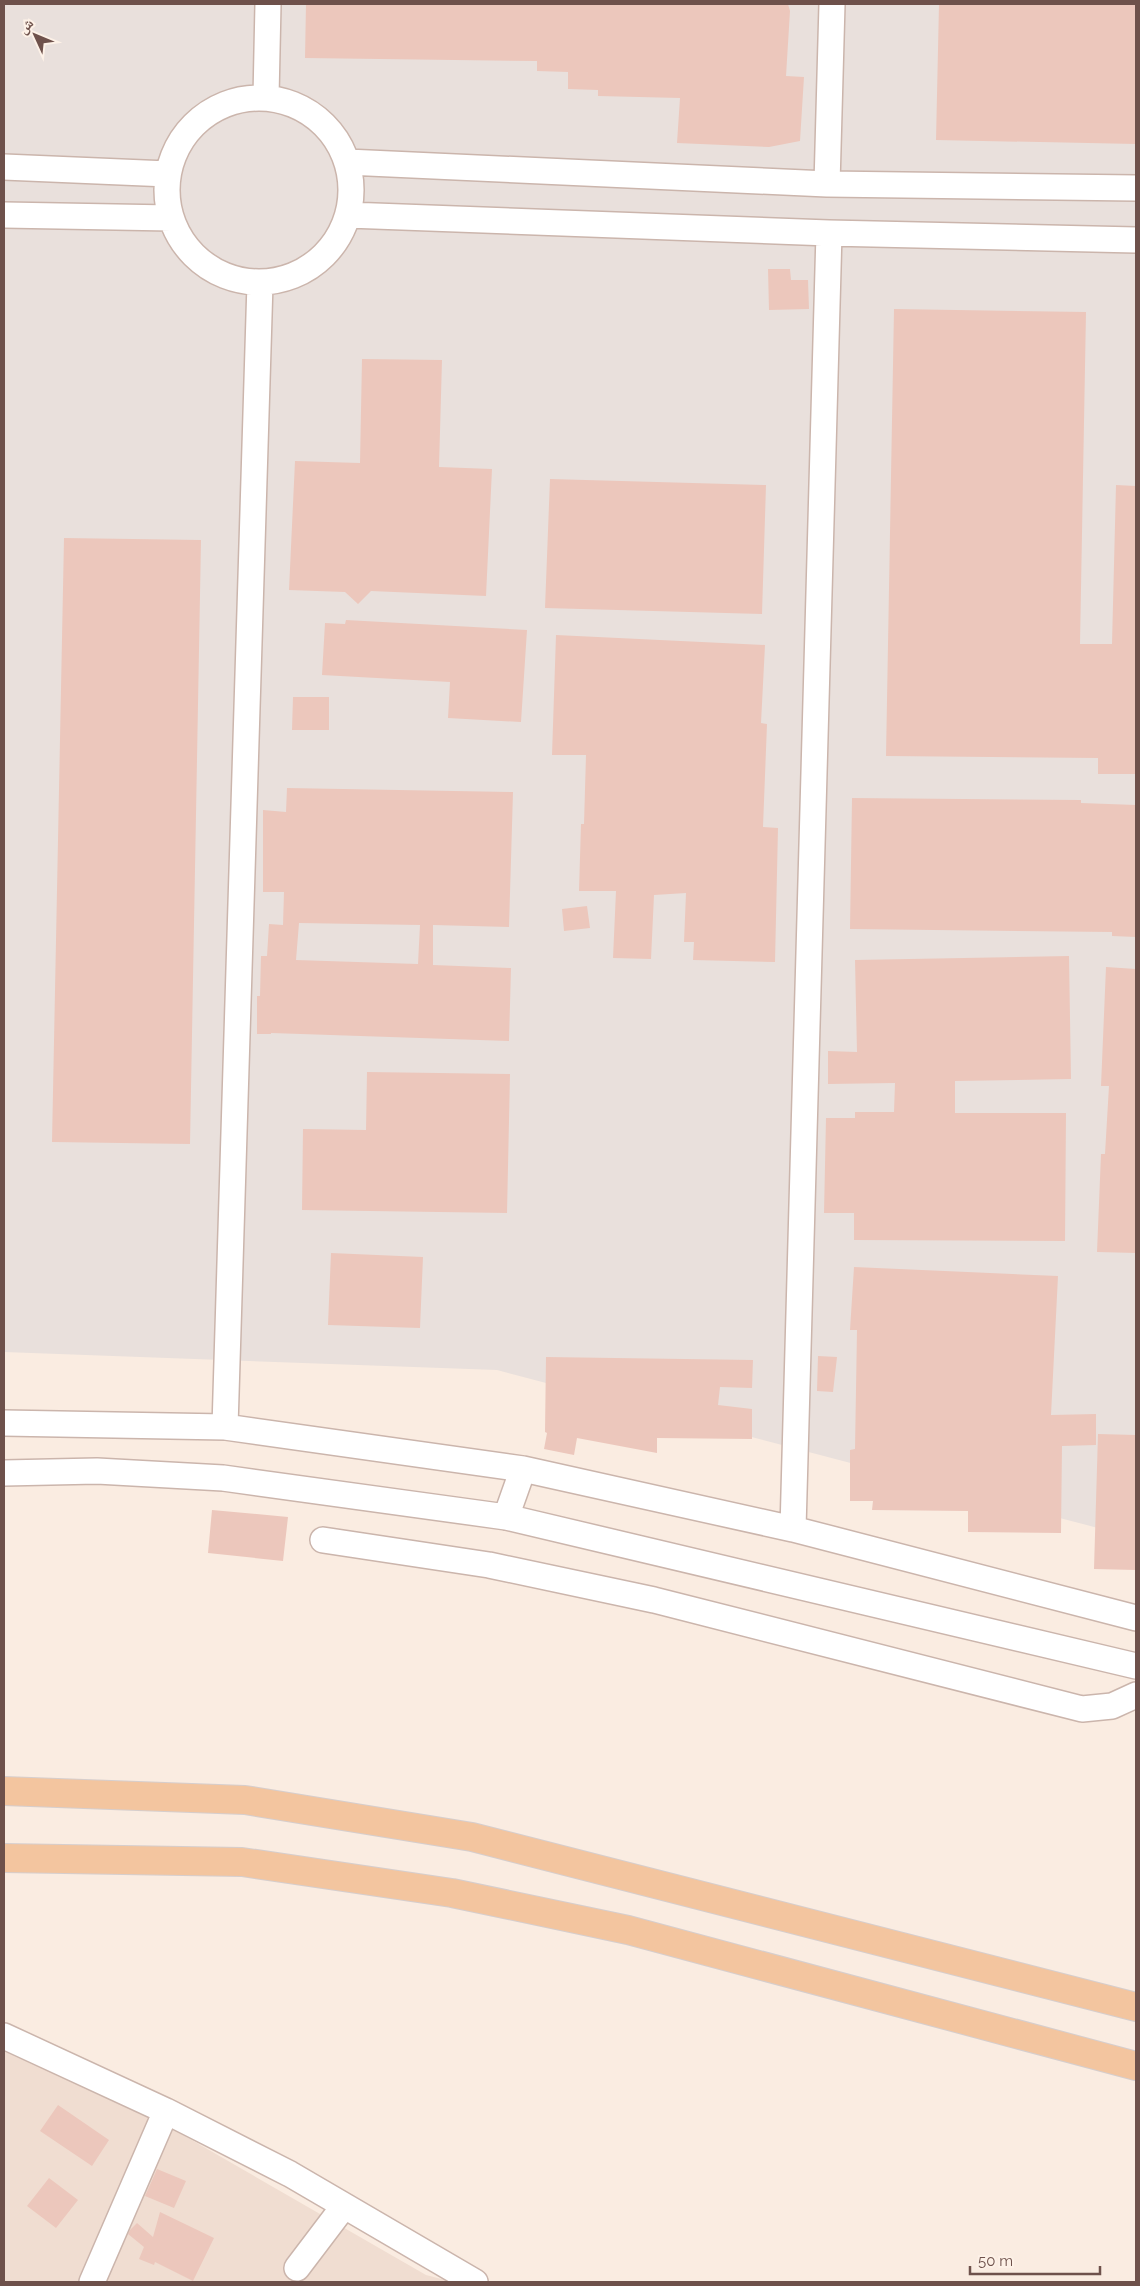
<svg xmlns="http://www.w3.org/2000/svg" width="1140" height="2286" viewBox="0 0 1140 2286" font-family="Raleway,'Noto Naskh Arabic',sans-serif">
	<rect width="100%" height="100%" fill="#faece1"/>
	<!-- residential -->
	<path fill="#f0ddd1" d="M4 2050 176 2131 426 2275 453 2282H4Z"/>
	<!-- industrial -->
	<path fill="#e9e0dc" d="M4 4H1136V1538L497 1370 4 1352Z"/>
	<!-- building -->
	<path fill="#ecc7bc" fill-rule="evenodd" d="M306 4H788L790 11 786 76 804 77 800 141 769 147 677 143 680 98 598 96V90L568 89V72L537 71V61L305 58Z
		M939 4H1136V144L936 140Z
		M768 269H790L791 280H808L809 309 769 310Z
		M894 309 1086 312 1080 644H1112L1116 485 1136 486V774H1098V758L886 756Z
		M362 359 442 360 439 467 492 469 486 596 371 591 358 604 345 592 289 590 295 461 360 463Z
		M550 479 766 485 762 614 545 608Z
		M64 538 201 540 190 1144 52 1142Z
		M346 620 527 630 521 722 448 718 450 682 322 675 325 623 345 624Z
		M556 635 765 645 761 723 767 724 763 827 778 828 775 962 693 960 694 942H684L686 893 654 895 651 959 613 958 616 891H579L581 824H584L586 755H552Z
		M293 697H329V730H292Z
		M287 788 513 792 509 927 433 925V965L511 968 509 1041 271 1033V1034H257V996H260L261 956H267L269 924 283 925 284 892H263V810L286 812ZM299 923 420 925 418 964 296 960Z
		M852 798 1081 800V803L1136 805V937L1112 936V932L850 929Z
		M587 906 590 928 564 931 562 909Z
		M1069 956 1071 1079 955 1081V1113H1066L1065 1241 854 1240V1213H824L826 1118H855V1112H894L895 1083 828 1084V1051L857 1052 855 960Z
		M1106 967 1136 969V1253L1097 1252 1101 1154H1105L1109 1086H1101Z
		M367 1072 510 1074 507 1213 302 1210 303 1129 366 1130Z
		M331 1253 423 1257 420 1328 328 1325Z
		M854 1267 1058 1276 1051 1415 1096 1414V1445L1062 1446 1061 1533 968 1532V1511L872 1510 873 1501H850V1450L855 1449 857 1330H850Z
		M818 1356 837 1357 833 1392 817 1391Z
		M546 1357 753 1360 752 1388 720 1387 718 1405 752 1409V1439L657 1438V1453L577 1438 574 1455 544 1449 547 1433 545 1432Z
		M1098 1434 1136 1435V1570L1094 1569Z
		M212 1510 288 1517 283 1561 208 1553Z
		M58 2105 109 2140 92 2166 40 2131Z
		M157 2169 186 2181 174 2208 145 2196Z
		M49 2178 78 2200 56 2228 27 2206Z
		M160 2212 214 2238 193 2281 155 2262 154 2265 139 2259 144 2247 128 2234 130 2230 137 2223 153 2237Z"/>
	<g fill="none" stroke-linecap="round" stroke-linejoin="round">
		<!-- minor casing -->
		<g stroke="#cbb5ac" stroke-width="28">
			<path id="minor" d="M266 97 268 4
				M167 190a92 92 0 1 1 184 0a92 92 0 1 1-184 0Z
				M347 162 827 184 1136 188
				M4 167 168 174
				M827 184 832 4
				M4 215 171 218
				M348 215 829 233 1136 240
				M4 1423 225 1427 523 1469 793 1529 1136 1618
				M225 1427 260 283
				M4 1473 97 1471 223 1478 506 1517 1136 1666
				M506 1517 523 1469
				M793 1529 829 233
				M323 1540 489 1565 654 1600 1082 1709 1112 1706 1136 1695
				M4 2036 166 2111 290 2174 475 2282
				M297 2268 344 2206
				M92 2282 166 2111"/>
		</g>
		<!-- major casing -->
		<g stroke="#d6cecd" stroke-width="30">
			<path id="major" d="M4 1791 245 1800 472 1837 1136 2007
				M4 1858 242 1862 452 1893 628 1930 1136 2066"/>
		</g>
		<!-- minor -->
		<use href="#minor" stroke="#fff" stroke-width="25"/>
		<!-- major -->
		<use href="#major" stroke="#f3c59f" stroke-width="28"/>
	</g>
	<!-- border -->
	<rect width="1140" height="2286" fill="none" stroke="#6e514b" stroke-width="10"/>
	<!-- north arrow -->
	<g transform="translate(35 35) rotate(314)" stroke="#fdf1e7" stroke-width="4" paint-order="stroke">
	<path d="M0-4L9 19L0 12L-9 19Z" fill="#6e514b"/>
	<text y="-8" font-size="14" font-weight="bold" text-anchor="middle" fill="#6e514b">ش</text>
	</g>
	<!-- scale -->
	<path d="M970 2266v8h130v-8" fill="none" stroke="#6e514b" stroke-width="2.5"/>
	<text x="978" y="2266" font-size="15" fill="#6e514b" stroke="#fdf1e7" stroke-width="4" paint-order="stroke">50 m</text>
</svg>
